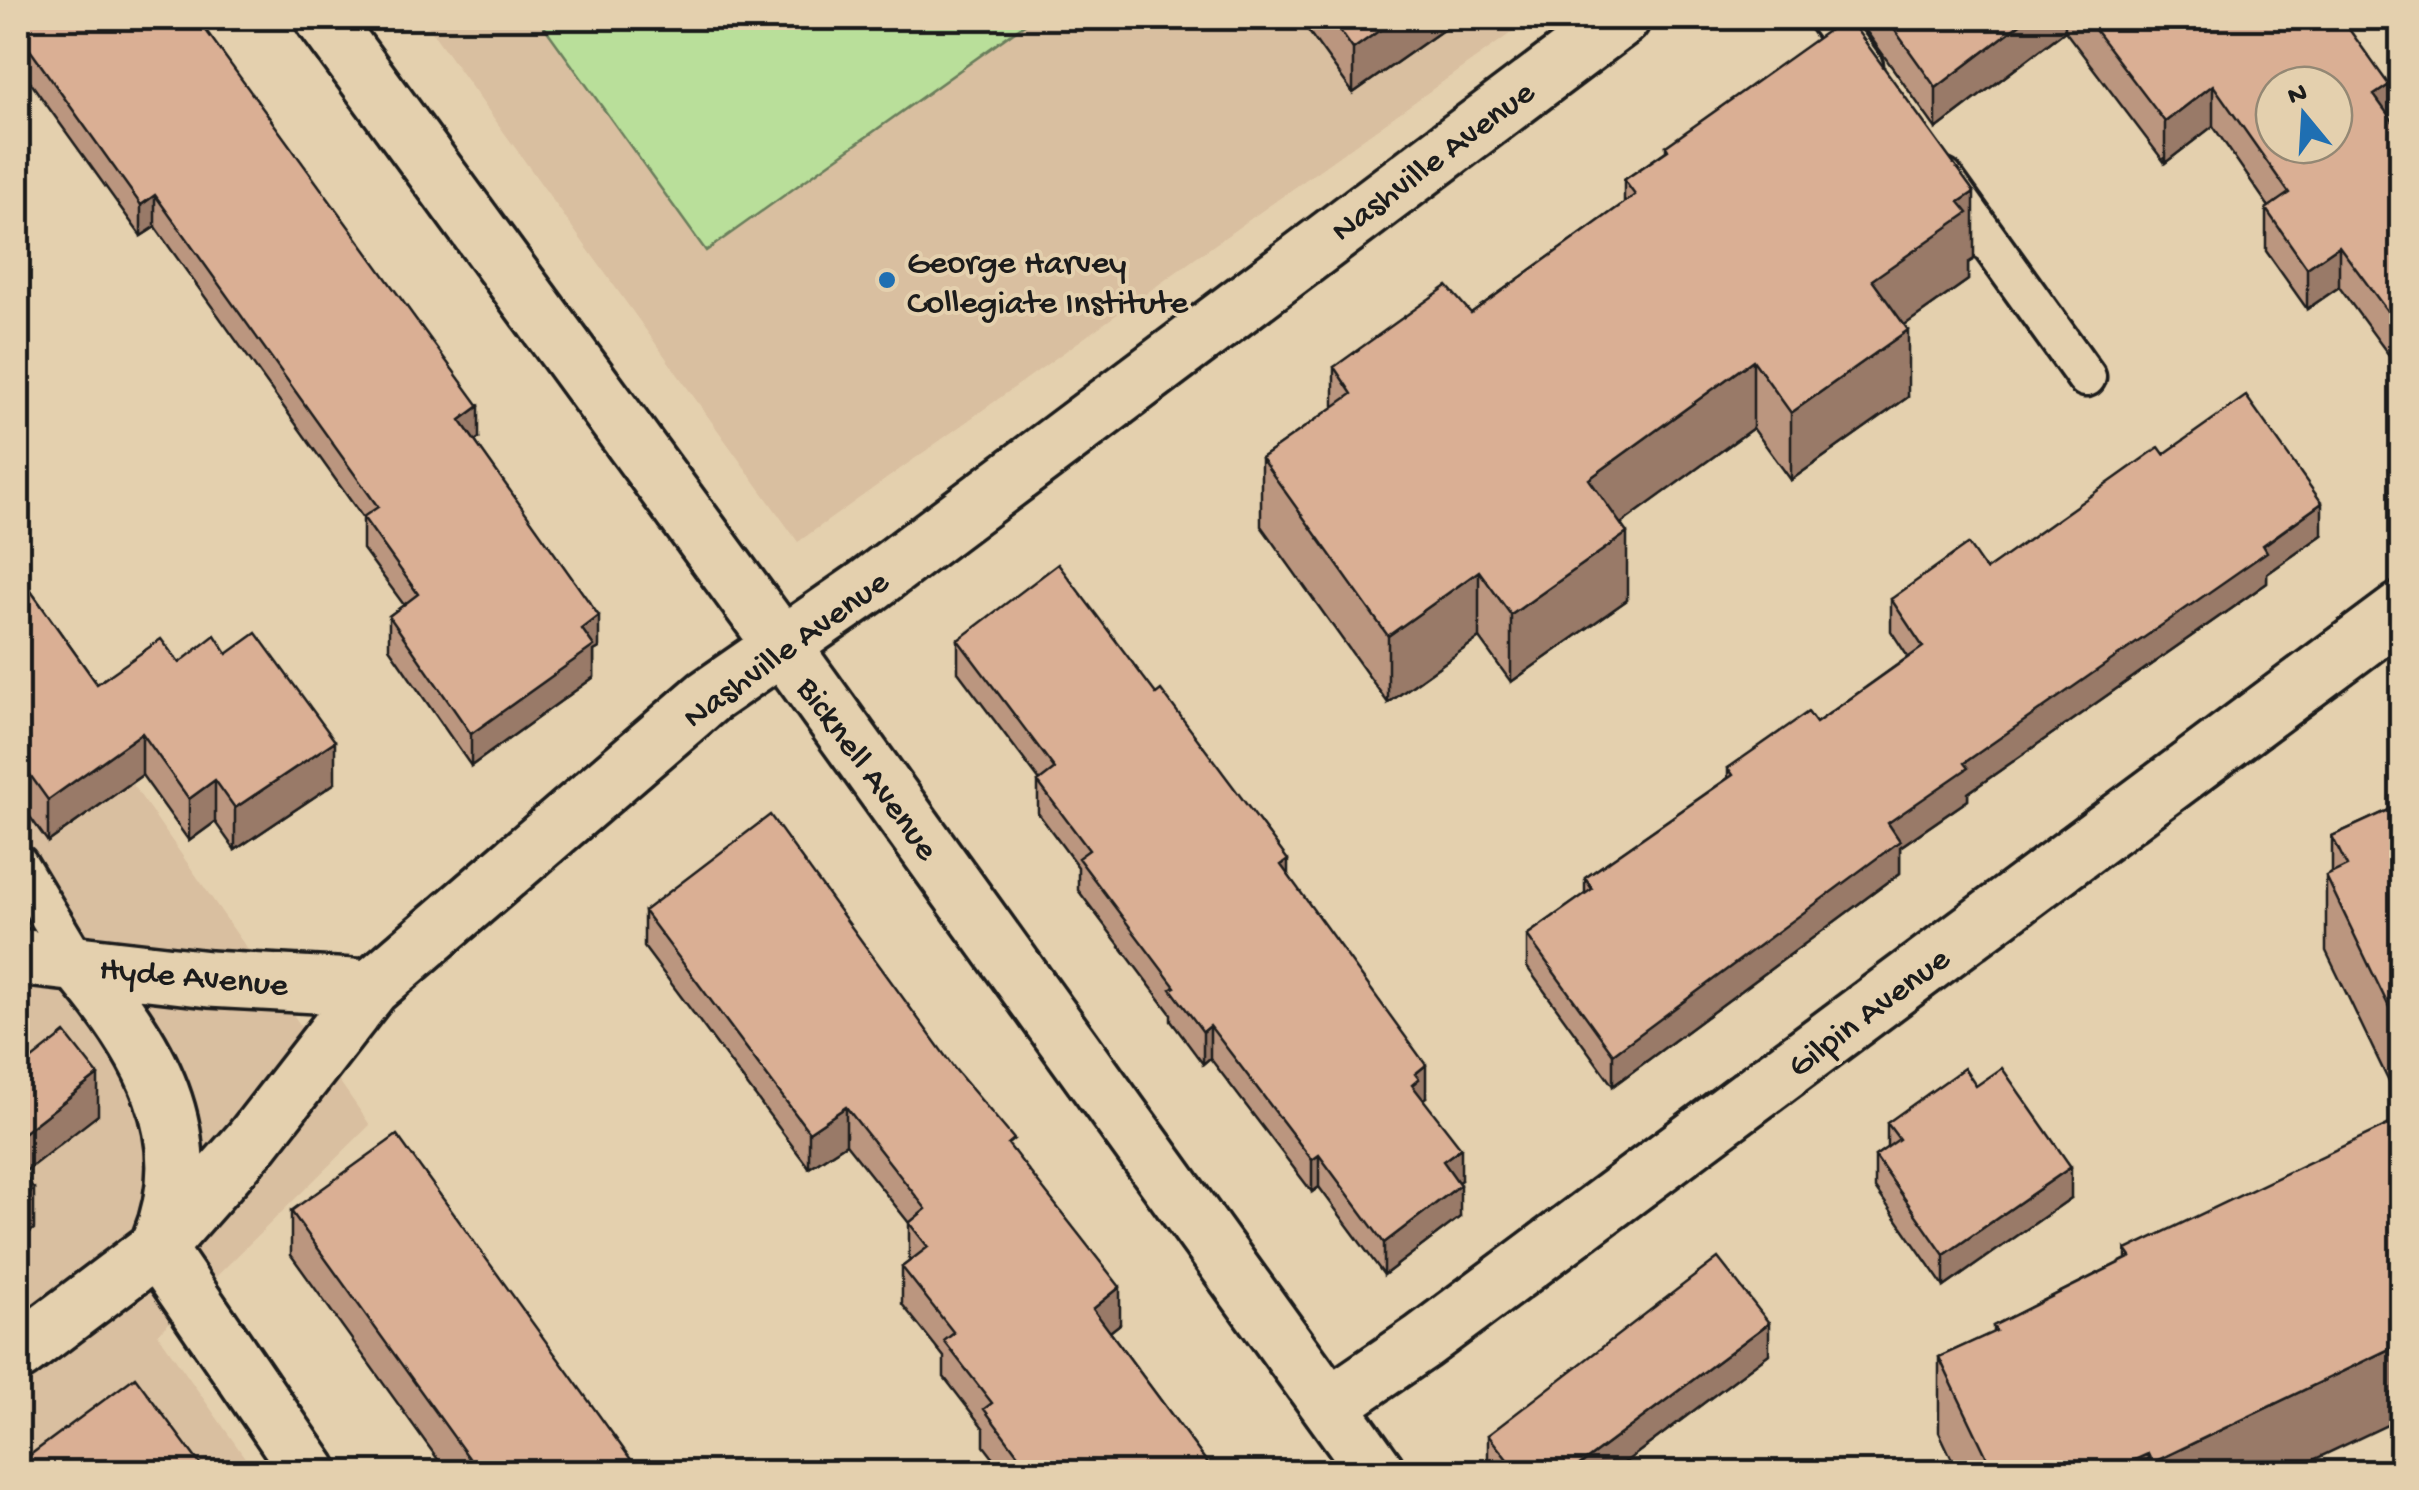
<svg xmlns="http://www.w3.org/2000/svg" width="2419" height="1490" viewBox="0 0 2419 1490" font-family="'Gochi Hand',sans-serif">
	<rect width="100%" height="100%" fill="#e4d0ae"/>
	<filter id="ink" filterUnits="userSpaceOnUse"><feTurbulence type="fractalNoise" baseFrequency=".01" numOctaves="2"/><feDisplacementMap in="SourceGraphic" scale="20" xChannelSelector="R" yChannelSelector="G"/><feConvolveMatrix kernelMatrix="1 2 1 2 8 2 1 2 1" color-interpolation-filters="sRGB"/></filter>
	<g filter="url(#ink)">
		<!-- built -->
		<path fill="#d9bfa0" d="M422 18H1532L798 542Z
			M18 620 370 1125 158 1334 255 1472H18Z"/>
		<!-- garden -->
		<path fill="#b9df9a" stroke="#6a7e5b" stroke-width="2.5" d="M538 18H1033L706 251Z"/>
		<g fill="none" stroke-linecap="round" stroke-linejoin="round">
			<!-- lane casing -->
			<g stroke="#1c1c1c" stroke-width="45">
				<path id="lane" d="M1828 18 1863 66
					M1944 179 2086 377
					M18 864 78 964"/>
			</g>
			<!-- street casing -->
			<g stroke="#1c1c1c" stroke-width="62">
				<path id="street" d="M323 18 781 644 1377 1472
					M18 957 209 979 371 988
					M78 964C147 1044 203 1135 160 1241
					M157 1248 310 1472
					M18 1353 157 1248 252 1141 371 988 708 697 868 586 1622 18
					M1330 1405 1422 1342 2402 610"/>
			</g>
			<!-- lane -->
			<use href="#lane" stroke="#e4d0ae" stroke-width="38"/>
			<!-- street -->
			<use href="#street" stroke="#e4d0ae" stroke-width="55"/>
		</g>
		<!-- wall -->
		<path fill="#bb967f" stroke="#1c1c1c" stroke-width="2.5" d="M18 18 479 438 475 441 599 648 594 651V677L471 766 389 648V616L404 605 363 549V518L155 227 141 236 18 65Z
			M1299 18H1460L1353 93Z
			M1857 18H2341L2389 116 2402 134V373L2339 287 2307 309 2266 251V209L2269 207 2213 126 2165 163 2065 31 1936 129Z
			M1666 146 1974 259 1968 263V280L1904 325 1908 397 1791 480 1753 428 1620 524 1627 600 1511 682 1479 638 1388 703 1261 526V458L1334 407V367L1471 313 1624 203V180L1666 151Z
			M2164 454 2322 535 2267 574V583L1968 793V800L1900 847V873L1613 1086 1527 967V935L1585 894V878L1728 778V768L1816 723 1908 657 1891 631V599L1986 570Z
			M18 573 97 684 179 663 227 654 335 783 235 850 215 822 189 841 142 775 48 842 18 800Z
			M958 640 1288 875 1426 1097 1423 1099 1461 1180 1458 1182 1460 1217 1384 1275 1319 1187 1312 1192 1210 1058 1203 1064 1171 1021V1014L1078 890V867L1038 813V782L1040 781 958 672Z
			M2402 804V1109L2326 951V876L2332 873V836Z
			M644 911 1014 1152 1120 1324 1110 1332 1214 1472H1004L984 1446V1429L944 1377V1357L902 1304V1267L910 1261 909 1259V1223L846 1144 809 1168 644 947Z
			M1976 1086 2071 1198 1944 1287 1875 1188V1156L1887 1148V1123Z
			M291 1211 640 1472H447L291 1255Z
			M2126 1250 2288 1472H1958L1939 1432V1357L1993 1333V1326L2126 1259Z
			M1769 1354 1612 1472H1492L1488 1467V1435Z"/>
		<!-- shaded-wall -->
		<path fill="#997a68" stroke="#1c1c1c" stroke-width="2.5" d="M1397 18H1460L1353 93V49Z
			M2028 18H2065V31L1936 129V88Z
			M2213 85V126L2165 163V122Z
			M2389 85V126L2374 95Z
			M1974 192V259L1968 263V280L1872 348V280L1959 202Z
			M155 195V227L141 236V205Z
			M2339 246V287L2307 309V268Z
			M1908 330V397L1791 480V413Z
			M1753 360V428L1589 547V479Z
			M479 406V438L460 452V420Z
			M2322 503V535L2267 574V583L1968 793V800L1900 847V873L1613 1086V1054L1888 823 1964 763Z
			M1627 533V600L1511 682V615Z
			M1479 571V638L1388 703V636Z
			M599 616V648L594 651V677L471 766V734L582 629Z
			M142 733V775L48 842V800Z
			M335 741V783L235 850V808Z
			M215 780V822L189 841V799Z
			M1288 860V892L1281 865Z
			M1210 1026V1058L1203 1064V1032Z
			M1426 1065V1097L1419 1102 1412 1085 1415 1074Z
			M98 1075V1115L18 1177V1137Z
			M846 1107V1144L809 1168V1132Z
			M1461 1148V1180L1443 1193V1161Z
			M1319 1155V1187L1312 1192V1160Z
			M2071 1167V1198L1944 1287V1255Z
			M1460 1185V1217L1384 1275V1243Z
			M34 1189V1229L18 1242V1201Z
			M1120 1287V1324L1093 1345V1309Z
			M1769 1323V1354L1612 1472H1570Z
			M2402 1343V1418L2288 1472H2152V1463Z
			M2148 1454V1472H2108Z"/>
		<!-- building -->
		<path fill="#daaf94" stroke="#1c1c1c" stroke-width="2.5" fill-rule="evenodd" d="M18 18H197L479 406 460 420 599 616 582 629 594 646 471 734 389 616 418 594 363 517 378 507 155 195 141 205 18 33Z
			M1331 18H1397L1353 49Z
			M1846 18H1848L1974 192 1959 202 1968 213 1872 280 1908 330 1791 413 1753 360 1589 479 1627 533 1511 615 1479 571 1388 636 1261 458 1352 394 1334 367 1447 286 1471 313 1635 195 1624 180 1668 150 1666 146Z
			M1886 18H2028L1936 88Z
			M2086 18H2341L2389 85 2374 95 2402 134V331L2339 246 2307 268 2266 209 2289 193 2213 85 2165 122ZM2274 85H2334V145H2274Z
			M2246 396 2322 503 2263 545 2267 552 1964 763 1968 768 1888 823 1900 841 1613 1054 1527 935 1592 889 1585 878 1733 775 1728 768 1808 712 1816 723 1923 647 1891 599 1968 544 1986 570 2159 447 2164 454Z
			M1058 564 1156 694 1161 690 1288 860 1281 865 1426 1065 1415 1074 1419 1079 1412 1085 1461 1148 1443 1161 1460 1185 1384 1243 1319 1155 1312 1160 1210 1026 1203 1032 1171 989 1175 987 1078 858 1089 850 1038 782 1055 769 958 640Z
			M18 573 97 684 161 639 179 663 215 635 227 654 256 633 335 741 235 808 215 780 189 799 142 733 48 800 18 758Z
			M2402 804V1034L2326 876 2347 866 2332 836Z
			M770 815 954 1068 1014 1139 1008 1144 1120 1287 1093 1309 1214 1472H1031L984 1409 992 1403 944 1341 954 1333 902 1267 928 1247 909 1223 926 1209 846 1107 809 1132 644 911Z
			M65 1033 98 1075 18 1137V1070Z
			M1964 1068 1976 1086 2002 1068 2071 1167 1944 1255 1875 1156 1899 1139 1887 1123Z
			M2402 1118V1343L2152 1463 2148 1454 2108 1472H1994L1939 1357 1996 1331 1993 1326 2131 1257 2126 1250Z
			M397 1135 640 1472H479L291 1211Z
			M18 1167 34 1189 18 1201Z
			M1718 1258 1769 1323 1570 1472H1517L1488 1435Z
			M135 1377 206 1472H18V1464Z"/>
	</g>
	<!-- markers -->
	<circle fill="#1f6fb2" stroke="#e4d0ae" stroke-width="4" cx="887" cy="280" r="10"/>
	<g text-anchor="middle" stroke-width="8" stroke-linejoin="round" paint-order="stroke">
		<!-- street labels -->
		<g font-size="35" fill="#1c1c1c" stroke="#e4d0ae">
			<text transform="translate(1431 159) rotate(-37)" y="12">Nashville Avenue</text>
			<text transform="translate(784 647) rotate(-36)" y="12">Nashville Avenue</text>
			<text transform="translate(870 767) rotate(54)" y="12">Bicknell Avenue</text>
			<text transform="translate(194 974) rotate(5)" y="12">Hyde Avenue</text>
			<text transform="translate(1867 1010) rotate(-37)" y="12">Gilpin Avenue</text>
		</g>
		<!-- poi labels -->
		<g font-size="35" fill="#1c1c1c" stroke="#e4d0ae" text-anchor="start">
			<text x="907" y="272">George Harvey<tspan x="907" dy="40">Collegiate Institute</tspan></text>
		</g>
	</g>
	<!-- margin -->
	<rect width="2419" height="1490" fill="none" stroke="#e4d0ae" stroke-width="60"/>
	<rect x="30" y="30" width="2359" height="1430" fill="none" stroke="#1c1c1c" stroke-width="4" filter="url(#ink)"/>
	<!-- north arrow -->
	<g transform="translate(2304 115) rotate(342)"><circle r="48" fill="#e4d0ae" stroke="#948874" stroke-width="2.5"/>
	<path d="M0-8L18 38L0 25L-18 38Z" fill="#1f6fb2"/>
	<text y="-15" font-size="28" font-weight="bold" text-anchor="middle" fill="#1c1c1c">N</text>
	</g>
</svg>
